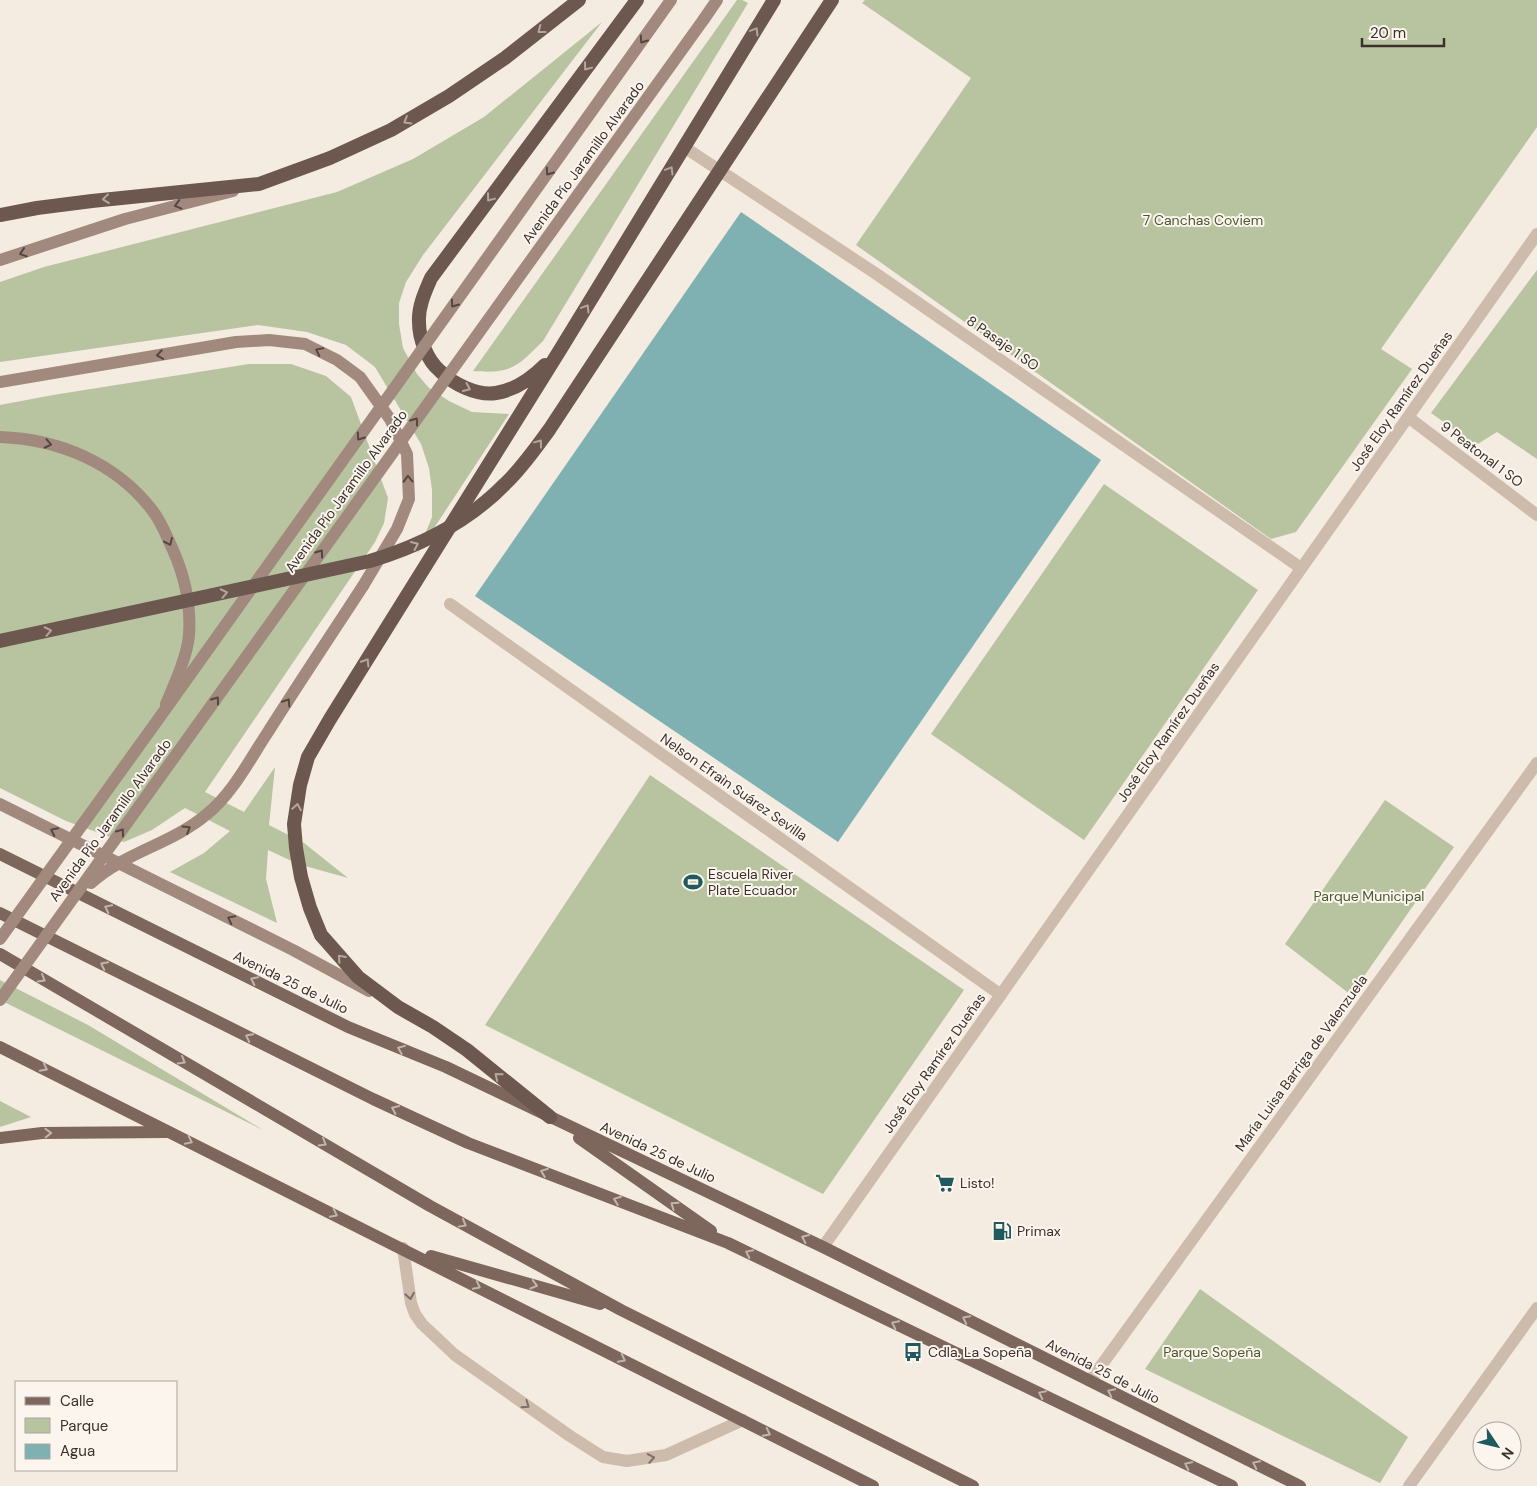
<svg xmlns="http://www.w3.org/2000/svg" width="1537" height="1486" viewBox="0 0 1537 1486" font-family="'DM Sans',sans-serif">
	<rect width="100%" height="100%" fill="#f4ebe1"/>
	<!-- green -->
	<path fill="#b8c4a0" d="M737 0H742L748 3 543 341C517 367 511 374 473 371Z
		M865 0H1537V127L1381 349 1412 369 1296 532 1271 539 856 245 971 78 862 3Z
		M602 22 423 255 406 282 399 303V324L403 348 417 374 429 388 449 401 472 412 509 414 417 554 432 517V490L429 468 421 444 375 367 346 345 307 332 258 325 0 362V282L44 267 337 192 413 159 484 117Z
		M1537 270V459L1497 432 1476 445 1431 413Z
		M249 364H291L326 376 351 397 388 498 384 523 375 542 205 792 244 812 275 767 269 825 304 843 348 878 298 864 268 850 266 879 277 923 170 872 204 853 230 831 185 808 152 830 124 842 66 821 0 788V405L53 395Z
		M1104 484 1258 590 1084 840 931 734Z
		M650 775 964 990 823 1194 485 1025Z
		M1385 800 1454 847 1351 995 1285 944Z
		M0 980 88 1025 263 1130 0 1000Z
		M0 1101 31 1117 0 1127Z
		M1200 1289 1408 1437 1380 1483 1145 1369Z"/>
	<!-- water -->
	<path fill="#7fb0b2" d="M741 212 1101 460 838 842 475 596Z"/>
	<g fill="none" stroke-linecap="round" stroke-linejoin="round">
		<!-- minor -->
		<path stroke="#cdbbac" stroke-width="12" d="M684 147 875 273 1301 568
			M1408 417 1537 515
			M450 604 1001 995
			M823 1247 1537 234
			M403 1248 411 1303 415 1314 422 1324 455 1355 570 1436 603 1457 627 1461 666 1455 743 1420
			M1090 1381 1537 763"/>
		<!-- tertiary -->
		<path stroke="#cdbbac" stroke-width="12" d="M1409 1486 1537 1308"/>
		<!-- secondary -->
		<path stroke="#a18a7d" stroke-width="12" d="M704 19 717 0
			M0 260 125 219 233 191
			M0 382 236 342 269 340 305 344 337 360 360 377 390 419 407 454 409 499 397 529 363 586
			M0 437C59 439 116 463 152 510 161 521 167 537 173 550 185 577 191 606 189 635 187 657 175 683 166 704
			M0 804 293 950 369 991"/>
		<!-- primary -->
		<path stroke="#7d675c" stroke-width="12" d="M0 854 348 1027 446 1067 823 1247 1300 1486
			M0 913 373 1099 468 1143 728 1243 1232 1486
			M0 954 430 1206 621 1310 973 1486
			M0 1047 873 1486
			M0 1138 42 1133 167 1132
			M579 1138 711 1231
			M431 1256 600 1304"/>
		<!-- trunk -->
		<path stroke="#6c584f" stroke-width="14" d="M0 215 37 208 92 201 259 184 330 158 391 130 449 96 505 58 579 0
			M545 365C531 379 515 390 496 393 477 396 453 384 440 371 427 360 419 339 419 322 418 307 425 292 431 278L637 0
			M550 1117 467 1050 433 1027 398 1007 358 977 321 935 310 908 301 877 296 848 294 824 300 785 308 757 330 719 560 350 774 0"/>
		<!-- secondary-bridge -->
		<path stroke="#a18a7d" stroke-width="12" d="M91 883C125 852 172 844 207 814 233 793 250 759 268 732 299 683 331 635 363 586
			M0 939 162 714 671 0
			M0 1000 704 19"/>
		<!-- trunk-bridge -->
		<path stroke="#6c584f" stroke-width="14" d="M0 641 370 561C420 546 468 522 505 484 522 468 535 449 549 430L832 0"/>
	</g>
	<!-- one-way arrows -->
	<defs><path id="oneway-chevron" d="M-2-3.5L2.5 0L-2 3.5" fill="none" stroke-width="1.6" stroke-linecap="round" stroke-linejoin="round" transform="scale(1.25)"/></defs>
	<g stroke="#b4a69e">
		<use href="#oneway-chevron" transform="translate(541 30) rotate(143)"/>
		<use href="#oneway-chevron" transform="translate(755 31) rotate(-59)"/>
		<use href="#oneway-chevron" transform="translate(587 67) rotate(127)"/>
		<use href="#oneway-chevron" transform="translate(407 121) rotate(149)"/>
		<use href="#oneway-chevron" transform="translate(670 170) rotate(-59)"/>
		<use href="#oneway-chevron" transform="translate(490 198) rotate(127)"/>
		<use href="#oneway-chevron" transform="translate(106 199) rotate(174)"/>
		<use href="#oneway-chevron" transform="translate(586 308) rotate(-59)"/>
		<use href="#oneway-chevron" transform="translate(467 388) rotate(24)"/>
		<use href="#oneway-chevron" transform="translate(539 443) rotate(-53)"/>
		<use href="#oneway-chevron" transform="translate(415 545) rotate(-24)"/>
		<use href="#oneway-chevron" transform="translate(224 593) rotate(-12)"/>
		<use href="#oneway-chevron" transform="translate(48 631) rotate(-12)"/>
		<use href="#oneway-chevron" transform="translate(366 662) rotate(-58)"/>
		<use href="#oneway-chevron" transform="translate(297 807) rotate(-81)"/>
		<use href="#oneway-chevron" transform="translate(341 958) rotate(-132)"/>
		<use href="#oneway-chevron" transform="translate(498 1076) rotate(-141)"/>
	</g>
	<g stroke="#544640">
		<use href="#oneway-chevron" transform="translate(643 40) rotate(125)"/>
		<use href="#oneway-chevron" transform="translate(549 172) rotate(125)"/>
		<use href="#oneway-chevron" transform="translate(178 205) rotate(165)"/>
		<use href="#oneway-chevron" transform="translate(23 253) rotate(162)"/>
		<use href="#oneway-chevron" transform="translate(454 304) rotate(125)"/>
		<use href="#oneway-chevron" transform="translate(319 351) rotate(-154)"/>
		<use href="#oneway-chevron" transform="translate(160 355) rotate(171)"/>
		<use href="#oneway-chevron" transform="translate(415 421) rotate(-54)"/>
		<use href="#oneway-chevron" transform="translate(360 437) rotate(125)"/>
		<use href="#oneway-chevron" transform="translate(48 444) rotate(12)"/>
		<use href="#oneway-chevron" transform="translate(408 479) rotate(-92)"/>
		<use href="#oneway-chevron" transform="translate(169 542) rotate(65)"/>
		<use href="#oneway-chevron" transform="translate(320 553) rotate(-54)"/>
		<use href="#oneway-chevron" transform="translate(216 700) rotate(-54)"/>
		<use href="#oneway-chevron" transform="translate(287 702) rotate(-57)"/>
		<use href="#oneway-chevron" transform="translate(187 829) rotate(-32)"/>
		<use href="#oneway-chevron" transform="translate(54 831) rotate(-154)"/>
		<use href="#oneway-chevron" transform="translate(121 832) rotate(-54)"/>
		<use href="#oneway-chevron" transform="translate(231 919) rotate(-154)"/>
	</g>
	<g stroke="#c2b5ac">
		<use href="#oneway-chevron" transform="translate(108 908) rotate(-154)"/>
		<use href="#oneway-chevron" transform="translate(104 965) rotate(-153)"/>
		<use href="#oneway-chevron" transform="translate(42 979) rotate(30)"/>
		<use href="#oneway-chevron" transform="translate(254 980) rotate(-154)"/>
		<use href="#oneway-chevron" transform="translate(249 1037) rotate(-153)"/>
		<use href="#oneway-chevron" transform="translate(401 1049) rotate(-158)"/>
		<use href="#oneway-chevron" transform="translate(182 1061) rotate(30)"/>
		<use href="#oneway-chevron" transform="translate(44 1068) rotate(27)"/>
		<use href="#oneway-chevron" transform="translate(395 1109) rotate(-155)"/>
		<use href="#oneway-chevron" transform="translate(48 1133) rotate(-2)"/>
		<use href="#oneway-chevron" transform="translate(189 1141) rotate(26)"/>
		<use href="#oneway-chevron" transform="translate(323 1143) rotate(30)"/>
		<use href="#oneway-chevron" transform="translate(544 1172) rotate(-159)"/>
		<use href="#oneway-chevron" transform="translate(617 1200) rotate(-159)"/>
		<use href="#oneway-chevron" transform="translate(674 1205) rotate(-145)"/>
		<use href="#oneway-chevron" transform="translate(334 1214) rotate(27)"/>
		<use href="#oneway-chevron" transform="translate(463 1224) rotate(29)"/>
		<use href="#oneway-chevron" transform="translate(805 1238) rotate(-155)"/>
		<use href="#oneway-chevron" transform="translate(749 1253) rotate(-154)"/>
		<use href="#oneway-chevron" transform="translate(534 1285) rotate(16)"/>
		<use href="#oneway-chevron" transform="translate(477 1286) rotate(27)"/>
		<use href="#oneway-chevron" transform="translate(966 1319) rotate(-153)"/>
		<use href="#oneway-chevron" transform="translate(895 1324) rotate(-154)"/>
		<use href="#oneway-chevron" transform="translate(622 1359) rotate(27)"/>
		<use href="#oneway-chevron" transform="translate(1111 1392) rotate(-154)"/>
		<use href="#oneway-chevron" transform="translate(1042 1394) rotate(-154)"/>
		<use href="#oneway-chevron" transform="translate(767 1433) rotate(27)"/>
		<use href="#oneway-chevron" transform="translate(1256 1464) rotate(-154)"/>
		<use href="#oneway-chevron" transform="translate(1188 1465) rotate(-154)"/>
	</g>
	<g stroke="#7d6f65">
		<use href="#oneway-chevron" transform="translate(410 1296) rotate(80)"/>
		<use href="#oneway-chevron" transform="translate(526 1405) rotate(35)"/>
		<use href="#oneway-chevron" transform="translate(651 1458) rotate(-10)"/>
	</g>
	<!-- icons -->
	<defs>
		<g id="stadium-bare" transform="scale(1.5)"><path d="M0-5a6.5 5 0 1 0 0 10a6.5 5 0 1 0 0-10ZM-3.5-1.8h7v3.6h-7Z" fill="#1f5a5e" stroke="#fbf5ee" stroke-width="2.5" paint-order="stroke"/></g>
		<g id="supermarket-bare" transform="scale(1.5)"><path d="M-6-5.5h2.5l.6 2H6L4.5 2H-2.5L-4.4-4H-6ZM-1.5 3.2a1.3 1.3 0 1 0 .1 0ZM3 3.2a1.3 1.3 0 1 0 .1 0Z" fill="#1f5a5e" stroke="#fbf5ee" stroke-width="2.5" paint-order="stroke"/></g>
		<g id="fuel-bare" transform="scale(1.5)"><path d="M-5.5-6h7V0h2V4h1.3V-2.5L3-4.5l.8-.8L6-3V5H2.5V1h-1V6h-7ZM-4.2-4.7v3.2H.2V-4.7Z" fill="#1f5a5e" stroke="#fbf5ee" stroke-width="2.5" paint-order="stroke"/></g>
		<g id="bus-bare" transform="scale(1.5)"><path d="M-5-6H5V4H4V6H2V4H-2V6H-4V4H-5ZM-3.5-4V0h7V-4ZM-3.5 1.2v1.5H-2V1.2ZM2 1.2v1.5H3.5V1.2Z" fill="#1f5a5e" stroke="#fbf5ee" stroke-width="2.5" paint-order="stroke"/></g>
	</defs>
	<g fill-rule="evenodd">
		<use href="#stadium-bare" x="693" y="882"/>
		<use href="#supermarket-bare" x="945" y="1183"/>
		<use href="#fuel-bare" x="1002" y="1231"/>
		<use href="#bus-bare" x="913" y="1352"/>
	</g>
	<g text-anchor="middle" stroke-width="4" stroke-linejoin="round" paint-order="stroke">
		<!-- street labels -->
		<g font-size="14" fill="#3b302b" stroke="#fbf5ee">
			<text transform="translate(583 162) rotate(-54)" y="5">Avenida Pío Jaramillo Alvarado</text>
			<text transform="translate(1003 343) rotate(35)" y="5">8 Pasaje 1 SO</text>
			<text transform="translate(1401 401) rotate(-55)" y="5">José Eloy Ramírez Dueñas</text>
			<text transform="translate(1482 454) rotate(37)" y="5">9 Peatonal 1 SO</text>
			<text transform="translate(346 491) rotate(-54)" y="5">Avenida Pío Jaramillo Alvarado</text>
			<text transform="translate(1168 732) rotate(-55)" y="5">José Eloy Ramírez Dueñas</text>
			<text transform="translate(734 787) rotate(35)" y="5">Nelson Efraìn Suárez Sevilla</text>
			<text transform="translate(110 820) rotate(-54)" y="5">Avenida Pío Jaramillo Alvarado</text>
			<text transform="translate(291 982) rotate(26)" y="5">Avenida 25 de Julio</text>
			<text transform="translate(934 1063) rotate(-55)" y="5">José Eloy Ramírez Dueñas</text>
			<text transform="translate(1301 1063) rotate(-54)" y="5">María Luisa Barriga de Valenzuela</text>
			<text transform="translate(658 1152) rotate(25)" y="5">Avenida 25 de Julio</text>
			<text transform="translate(1103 1371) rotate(27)" y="5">Avenida 25 de Julio</text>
		</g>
		<!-- park labels -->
		<g font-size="14" fill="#4a5a2e" stroke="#fbf5ee">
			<text x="1203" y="225">7 Canchas Coviem</text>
			<text x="1369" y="901">Parque Municipal</text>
			<text x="1212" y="1357">Parque Sopeña</text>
		</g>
		<!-- poi labels -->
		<g font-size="14" fill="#3b302b" stroke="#fbf5ee" text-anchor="start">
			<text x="708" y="879">Escuela River<tspan x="708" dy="16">Plate Ecuador</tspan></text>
			<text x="960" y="1188">Listo!</text>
			<text x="1017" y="1236">Primax</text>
			<text x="928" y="1357">Cdla. La Sopeña</text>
		</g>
	</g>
	<!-- legend -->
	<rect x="15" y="1381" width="162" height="90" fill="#fbf5ee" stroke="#aea6a0"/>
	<rect x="25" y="1397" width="25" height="8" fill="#7d675c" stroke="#aea6a0"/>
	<text x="60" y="1406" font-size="15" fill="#3b302b">Calle</text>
	<rect x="25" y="1418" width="25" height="15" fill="#b8c4a0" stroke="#aea6a0"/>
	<text x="60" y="1431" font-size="15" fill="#3b302b">Parque</text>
	<rect x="25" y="1444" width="25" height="15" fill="#7fb0b2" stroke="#aea6a0"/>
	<text x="60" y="1456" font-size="15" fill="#3b302b">Agua</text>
	<!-- north arrow -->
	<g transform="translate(1497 1446) rotate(125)"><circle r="24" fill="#fbf5ee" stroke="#aea6a0"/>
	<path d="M0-4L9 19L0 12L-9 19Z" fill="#1f5a5e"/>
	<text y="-8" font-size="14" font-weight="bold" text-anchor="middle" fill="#3b302b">N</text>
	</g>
	<!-- scale -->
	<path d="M1362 38v8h82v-8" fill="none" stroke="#3b302b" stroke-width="2.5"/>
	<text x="1370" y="38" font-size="15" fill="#3b302b" stroke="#fbf5ee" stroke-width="4" paint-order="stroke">20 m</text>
</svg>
